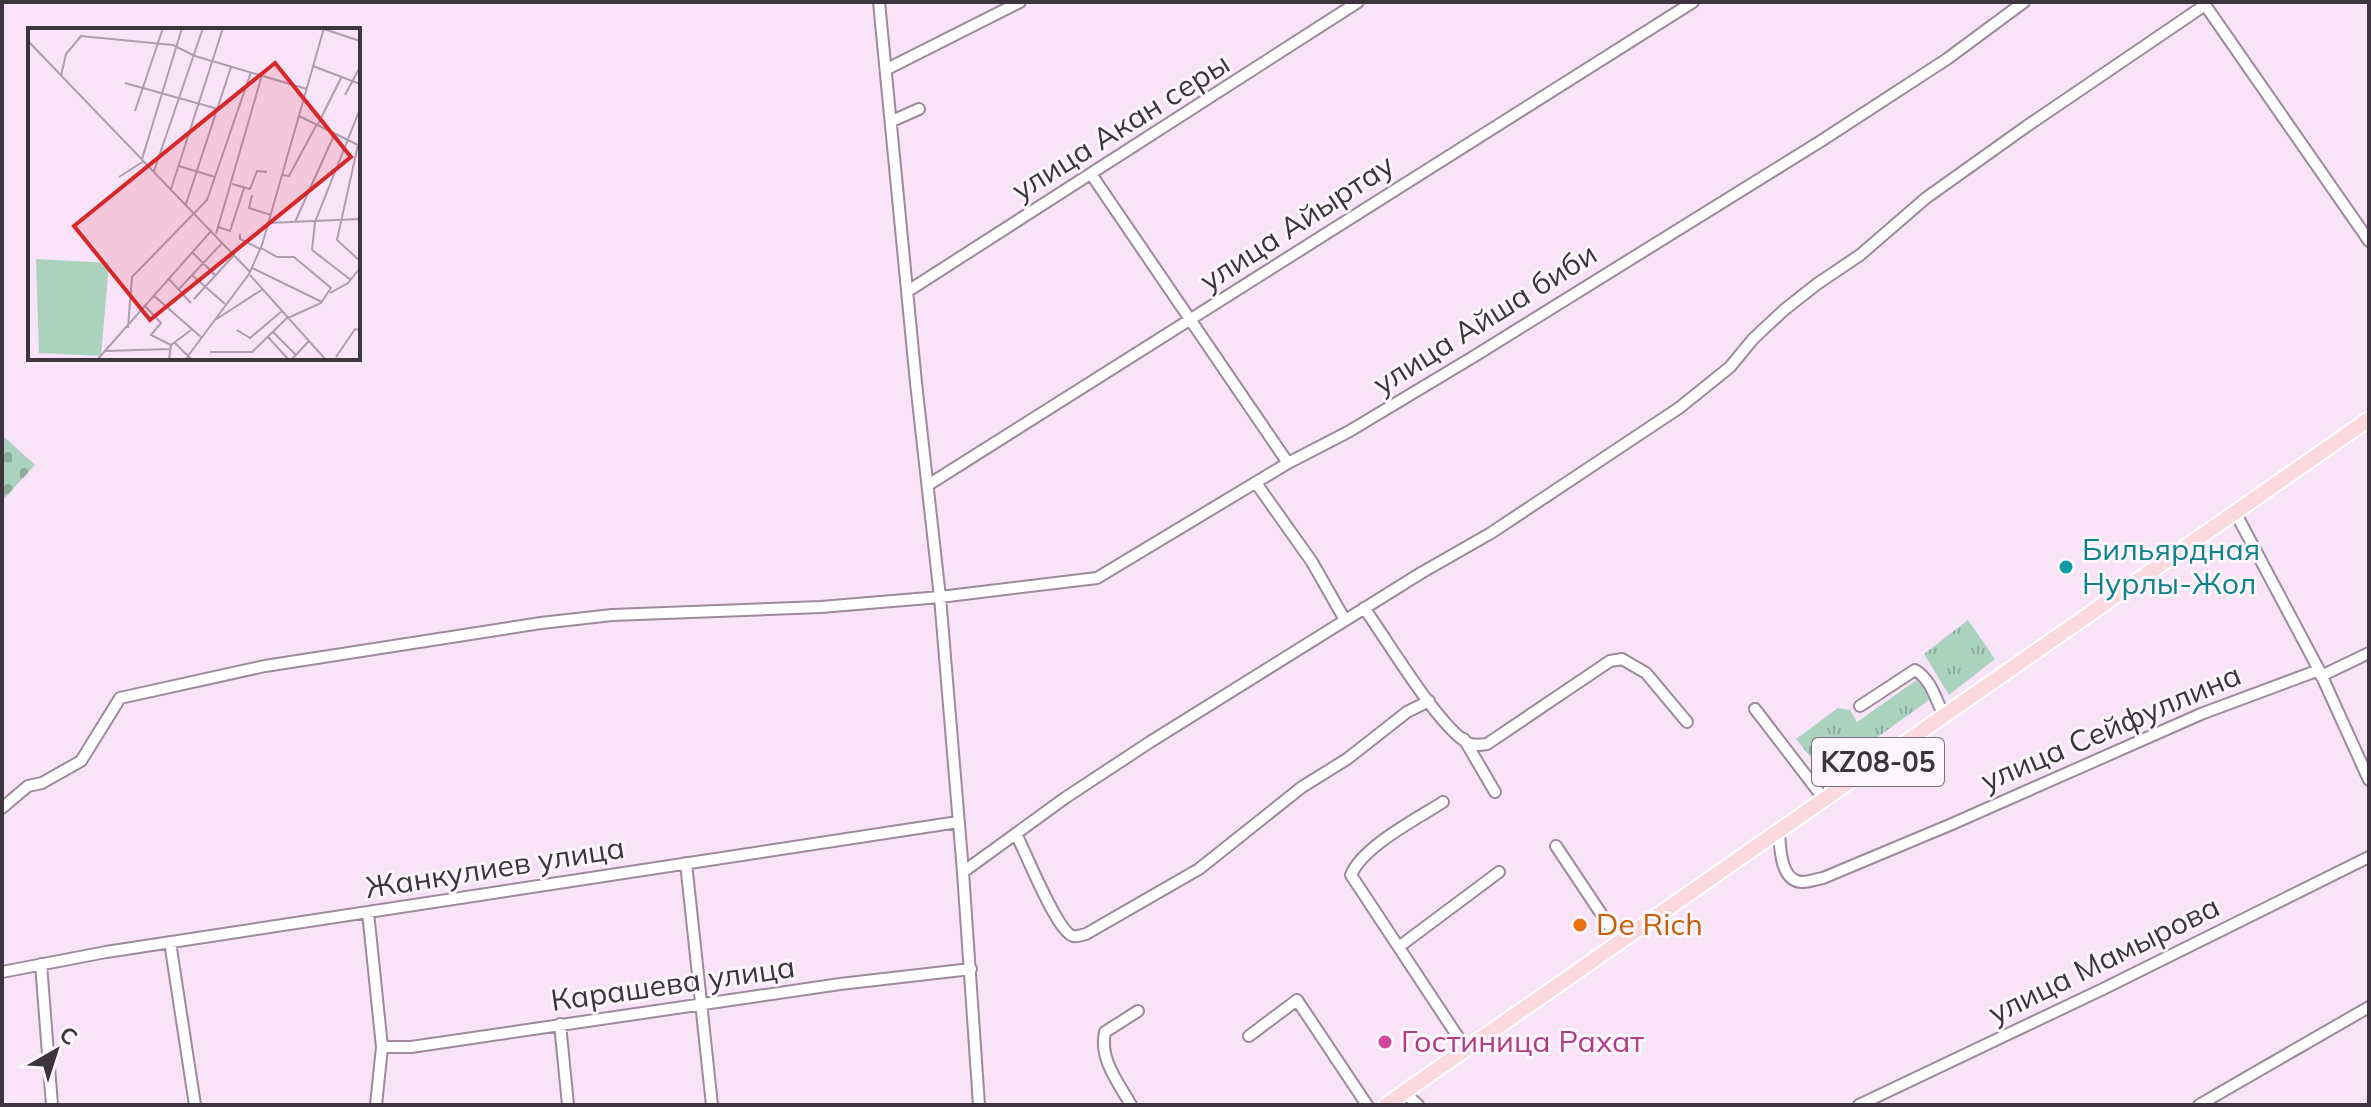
<svg xmlns="http://www.w3.org/2000/svg" width="2371" height="1107" viewBox="0 0 2371 1107" font-family="Mulish,sans-serif">
	<defs>
		<pattern id="grass-tufts" width="24" height="20" patternUnits="userSpaceOnUse" patternTransform="scale(2)"><rect width="24" height="20" fill="#aad2bf"/><path d="M3 7l-1-3M5 7V3M7 7l1-3M15 17l-1-3M17 17v-4M19 17l1-3" fill="none" stroke="#8cab9c"/></pattern>
		<pattern id="cemetery-stones" width="16" height="16" patternUnits="userSpaceOnUse" patternTransform="scale(2)"><rect width="16" height="16" fill="#aad2bf"/><path d="M2 7V4a2 2 0 0 1 4 0v3zM10 15v-3a2 2 0 0 1 4 0v3z" fill="#8cab9c"/></pattern>
	</defs>
	<rect width="100%" height="100%" fill="#f9e3f9"/>
	<!-- grass -->
	<path fill="url(#grass-tufts)" d="M1968 620 1995 659 1949 695 1924 654Z
		M1918 679 1929 700 1825 775 1796 739 1838 708 1850 710 1857 722Z"/>
	<!-- cemetery -->
	<path fill="url(#cemetery-stones)" d="M2 435 35 465 2 501Z"/>
	<g fill="none" stroke-linecap="round" stroke-linejoin="round">
		<!-- minor casing -->
		<g stroke="#9d8a9d" stroke-width="14">
			<path id="minor" d="M879 2 916 383 940 597 963 872 979 1105
				M2203 2 2369 241
				M887 69 1020 2
				M892 121 919 109
				M1091 174 1288 463
				M908 291 1358 2
				M1256 483 1312 562 1345 620
				M928 485 1693 2
				M2235 512 2319 670 2369 780
				M1364 608C1386 638 1439 728 1468 743 1475 746 1481 745 1487 744L1610 661 1622 659 1646 673 1687 722
				M2321 676 2369 653
				M1860 706 1915 670C1931 679 1936 700 1944 716
				M1755 709 1824 799
				M1464 739 1495 792
				M1443 802C1417 819 1363 846 1351 875L1466 1049
				M2 808 28 786 42 783 81 761 120 698 265 666 541 623 612 615 821 607 940 597 1097 578 1288 463 1348 432 1473 357 1821 141 1947 59 2024 2
				M1779 831C1780 847 1780 881 1802 882 1808 882 1817 879 1823 878L1952 824 2201 714 2319 670
				M1016 834C1026 853 1057 932 1073 936 1077 937 1081 935 1086 934L1199 869 1302 787 1347 759 1407 712 1429 701
				M1556 846 1620 942
				M686 863 712 1105
				M963 872 1065 798 1150 742 1421 573 1491 533 1679 408 1730 367 1753 339 1784 310 1817 284 1860 255 1926 198 2027 126 2205 5
				M368 912 382 1047 376 1105
				M170 942 195 1105
				M1400 946 1499 872
				M41 964 52 1105
				M2 972 106 952 958 822
				M560 1024 568 1105
				M1249 1036 1297 1000 1367 1105
				M382 1047H411L840 984 971 969
				M1404 1092 1418 1105
				M1131 1105C1118 1082 1099 1059 1105 1032L1138 1011
				M1859 1105 2103 989 2369 857
				M2199 1105 2369 1007"/>
		</g>
		<!-- major casing -->
		<g stroke="#fff" stroke-width="18">
			<path id="major" d="M1386 1105 2369 419"/>
		</g>
		<!-- minor -->
		<use href="#minor" stroke="#fff" stroke-width="10"/>
		<!-- major -->
		<use href="#major" stroke="#fbd9de" stroke-width="14"/>
	</g>
	<!-- markers -->
	<circle fill="#0f9aa8" stroke="#fef5fe" stroke-width="3" cx="2066" cy="567" r="8"/>
	<circle fill="#e8710a" stroke="#fef5fe" stroke-width="3" cx="1580" cy="925" r="8"/>
	<circle fill="#d1479c" stroke="#fef5fe" stroke-width="3" cx="1385" cy="1042" r="8"/>
	<g text-anchor="middle" stroke-width="6" stroke-linejoin="round" paint-order="stroke">
		<!-- shield labels -->
		<rect fill="#fef5fe" stroke="#776f77" stroke-width="2" x="1812" y="738" width="132" height="48" rx="6"/>
		<g font-size="28" font-weight="bold" fill="#3d353d">
			<text x="1878" y="772">KZ08-05</text>
		</g>
		<!-- street labels -->
		<g font-size="30" fill="#3d353d" stroke="#fef5fe">
			<text transform="translate(1121 127) rotate(-32)" y="10">улица Акан серы</text>
			<text transform="translate(1297 223) rotate(-33)" y="10">улица Айыртау</text>
			<text transform="translate(1485 319) rotate(-32)" y="10">улица Айша биби</text>
			<text transform="translate(2111 728) rotate(-23)" y="10">улица Сейфуллина</text>
			<text transform="translate(495 868) rotate(-9)" y="10">Жанкулиев улица</text>
			<text transform="translate(2104 960) rotate(-26)" y="10">улица Мамырова</text>
			<text transform="translate(673 984) rotate(-8)" y="10">Карашева улица</text>
		</g>
		<!-- culture labels -->
		<g font-size="30" fill="#0d838f" stroke="#fef5fe" text-anchor="start">
			<text x="2082" y="560">Бильярдная<tspan x="2082" dy="34">Нурлы-Жол</tspan></text>
		</g>
		<!-- food labels -->
		<g font-size="30" fill="#c56008" stroke="#fef5fe" text-anchor="start">
			<text x="1596" y="935">De Rich</text>
		</g>
		<!-- hotel labels -->
		<g font-size="30" fill="#b23c85" stroke="#fef5fe" text-anchor="start">
			<text x="1401" y="1052">Гостиница Рахат</text>
		</g>
	</g>
	<!-- overview -->
	<g transform="translate(28 28)">
		<rect width="332" height="332" fill="#f9e3f9"/>
		<path d="M8 231 81 235 73 328 11 325Z" fill="#aad2bf"/>
		<path fill="none" stroke="#ae9dae" stroke-width="2" d="M296 1 332 13M0 13 222 244M167 28 279 61M285 38 332 56M33 48 38 26 53 8 145 17 167 28M97 55 190 81M317 67 332 39M107 83 135 0M271 88 330 117M290 96 314 48M330 117 309 212 332 233M114 131 154 0M151 138 187 149M126 143 175 0M254 147 261 148 289 96M91 149 116 133M204 156 222 161 229 143 239 144M143 161 195 0M224 167 221 180 243 187M158 176 203 39M267 194 307 105M240 195 332 191M190 199 202 203 216 160M188 206 234 47M212 206V211L232 221M233 220 249 229H266L303 260 293 275 260 290M284 222 287 194 332 81M284 222 323 252M164 224 187 247M224 240 294 274M164 247 197 276M222 247 298 332M140 250 163 275M151 261 195 214M302 265 320 255 332 240M125 267 173 309M166 271 207 226M116 277 133 295 123 307 143 317M187 292 235 261M100 300 104 249 179 172 223 44M209 302 222 310 254 283M245 304 268 327M240 309 261 332M146 314 164 332M78 323 142 321M182 324H224L260 289M308 329 327 301 332 302M69 332 184 202M141 332 143 317 163 302M157 332 221 246 234 217 296 0M263 332 281 313"/>
		<path fill="#d62828" fill-opacity="0.15" stroke="#d62828" stroke-width="4" d="M247 35 323 129 122 292 46 198Z"/>
		<rect width="332" height="332" fill="none" stroke="#3d353d" stroke-width="4"/>
	</g>
	<!-- border -->
	<rect width="2371" height="1107" fill="none" stroke="#3d353d" stroke-width="8"/>
	<!-- north arrow -->
	<g transform="translate(56 1051) rotate(39)" stroke="#fef5fe" stroke-width="6" paint-order="stroke">
	<path d="M0-6L14 30L0 20L-14 30Z" fill="#3d353d"/>
	<text y="-12" font-size="22" font-weight="bold" text-anchor="middle" fill="#3d353d">С</text>
	</g>
</svg>
